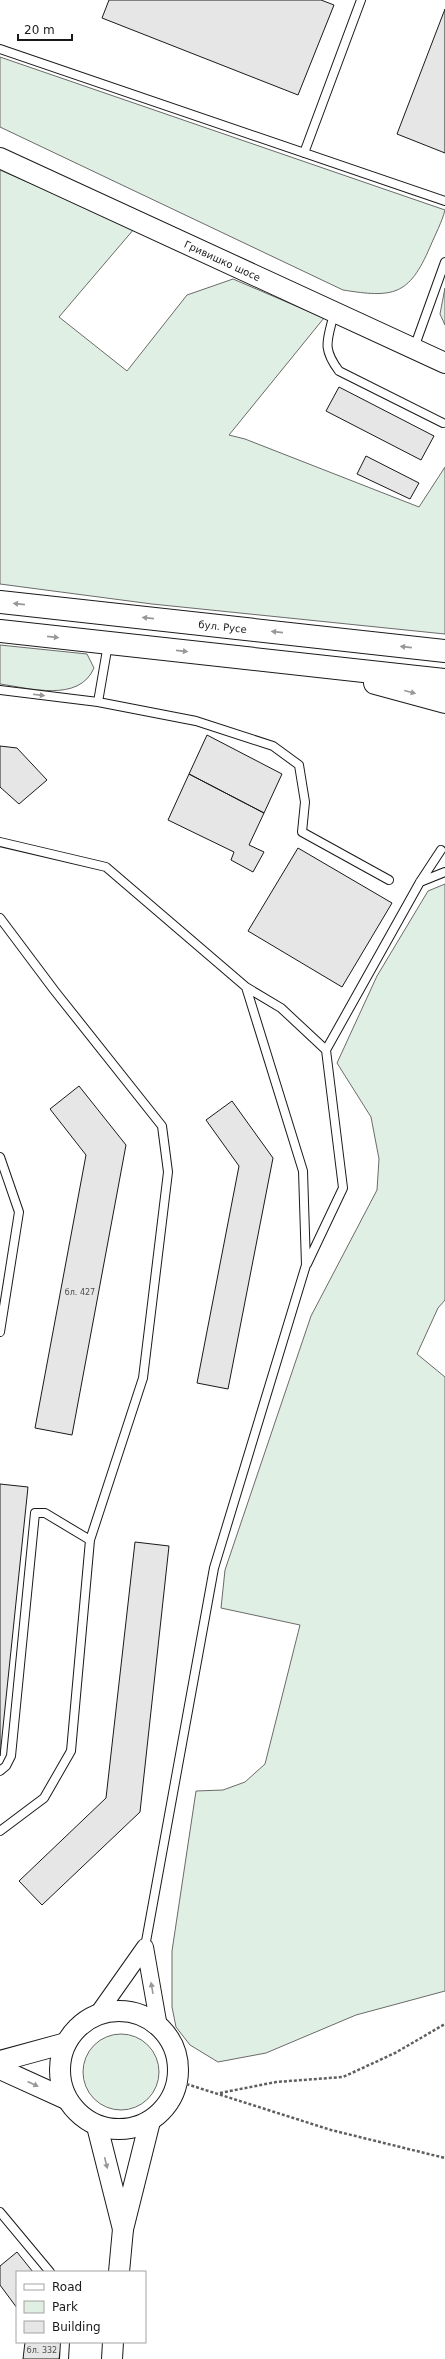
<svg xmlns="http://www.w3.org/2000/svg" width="445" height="2359" viewBox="0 0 445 2359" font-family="'DejaVu Sans',sans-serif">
	<rect width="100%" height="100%" fill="#fff"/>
	<!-- green -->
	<path fill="#e0efe3" stroke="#6a6a6a" d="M0 57 445 210C442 222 435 235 430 247 409 296 393 298 343 290L0 127Z
		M0 170 134 229 59 317 127 371 187 295 233 279 324 318 229 435 245 439 419 507 445 467V634L152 604 0 584Z
		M445 288V325L440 314Z
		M0 645 87 654 94 668C79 703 29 688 0 684Z
		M445 884V1300L438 1308 417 1354 445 1377V1991L356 2015 266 2053 218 2062 190 2045 176 2027 172 2007V1951L196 1791 223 1790 245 1782 265 1764 300 1625 221 1608 225 1570 311 1316 377 1190 379 1159 371 1117 337 1063 377 976 428 891Z
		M83 2072a38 38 0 1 1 76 0a38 38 0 1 1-76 0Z"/>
	<!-- building -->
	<path fill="#e6e6e6" stroke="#1a1a1a" d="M109 0H321L334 5 298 95 102 18Z
		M445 9V153L397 134Z
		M339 387 434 436 421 460 326 411Z
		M366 456 419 483 410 499 357 474Z
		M207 735 282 774 264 813 189 774Z
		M0 746 17 748 47 780 19 804 0 787Z
		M189 774 264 813 249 845 264 852 253 872 231 860 234 852 168 820Z
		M298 848 392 903 342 987 248 931Z
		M79 1086 126 1145 72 1435 35 1428 86 1155 50 1109Z
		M232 1101 273 1158 228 1389 197 1383 239 1166 206 1120Z
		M0 1484 28 1487 0 1756Z
		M135 1542 169 1546 140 1812 42 1905 19 1881 106 1798Z
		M17 2252 33 2272H17V2308L0 2285V2266Z
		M25 2342H62L59 2359H23Z"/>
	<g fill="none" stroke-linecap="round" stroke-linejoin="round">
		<!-- service casing -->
		<g stroke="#1a1a1a" stroke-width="10">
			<path id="service" d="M0 49 445 201
				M304 153 361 0
				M334 313C328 340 321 347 339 371L443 423
				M414 348 445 262
				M0 690 98 702 196 721 273 746 299 765 305 802 302 832 389 880
				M98 702 108 644
				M0 842 106 867 246 987 303 1171 306 1265 214 1568 145 1947
				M420 882 445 872
				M0 918 54 990 162 1126 168 1172 143 1378 90 1540 71 1751 44 1798 0 1831
				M246 987 281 1008 326 1050 343 1188 307 1264
				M326 1050 420 882 441 850
				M0 1157 19 1212 0 1332
				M0 1771 6 1766 11 1756 35 1513H45L90 1540
				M0 2212 50 2272
				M64 2359 65 2342"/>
		</g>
		<!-- minor casing -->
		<g stroke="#1a1a1a" stroke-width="18">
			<path id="minor" d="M97 2015 145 1947 159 2027"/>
		</g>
		<!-- tertiary casing -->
		<g stroke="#1a1a1a" stroke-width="22">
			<g id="tertiary">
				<path id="s1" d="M0 158 445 363"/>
				<circle cx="119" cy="2070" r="59"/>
				<path d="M0 2061 66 2043"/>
				<path d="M0 2069 66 2099"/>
				<path d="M97 2126 123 2229 150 2121"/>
				<path d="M119 2272 123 2229"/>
				<path d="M112 2359 113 2342"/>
			</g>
		</g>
		<!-- secondary casing -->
		<g stroke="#1a1a1a" stroke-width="24">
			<g id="secondary">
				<path id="s2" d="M0 602 445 651"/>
				<path d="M0 631 445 680"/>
				<path d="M375 683 445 702"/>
			</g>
		</g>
		<!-- path -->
		<path stroke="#5f5f5f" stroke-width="2.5" stroke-dasharray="3 2" stroke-linecap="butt" d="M177 2081 331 2130 445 2158
			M220 2093 276 2082 343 2077 395 2053 445 2024"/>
		<!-- service -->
		<use href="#service" stroke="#fff" stroke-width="8"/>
		<!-- minor -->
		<use href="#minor" stroke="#fff" stroke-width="16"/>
		<!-- tertiary -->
		<use href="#tertiary" stroke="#fff" stroke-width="20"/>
		<!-- secondary -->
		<use href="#secondary" stroke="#fff" stroke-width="22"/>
	</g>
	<!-- one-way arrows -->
	<defs><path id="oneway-solid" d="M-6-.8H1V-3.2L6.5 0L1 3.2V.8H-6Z"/></defs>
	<g fill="#989898">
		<use href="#oneway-solid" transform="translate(19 604) rotate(-174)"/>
		<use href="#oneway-solid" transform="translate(148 618) rotate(-174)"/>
		<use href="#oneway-solid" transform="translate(277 632) rotate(-174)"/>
		<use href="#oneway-solid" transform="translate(53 637) rotate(6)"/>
		<use href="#oneway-solid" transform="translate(406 647) rotate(-174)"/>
		<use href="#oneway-solid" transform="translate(182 651) rotate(6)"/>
		<use href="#oneway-solid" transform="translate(410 692) rotate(15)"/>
		<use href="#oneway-solid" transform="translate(39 695) rotate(7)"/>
		<use href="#oneway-solid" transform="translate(152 1988) rotate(-100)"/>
		<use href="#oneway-solid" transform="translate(33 2084) rotate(24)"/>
		<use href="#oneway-solid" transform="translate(106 2163) rotate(76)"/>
	</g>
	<g text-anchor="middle" stroke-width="3" stroke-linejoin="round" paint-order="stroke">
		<!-- number labels -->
		<g font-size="8" fill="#4d4d4d">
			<text x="80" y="1295">бл. 427</text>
			<text x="42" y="2353">бл. 332</text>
		</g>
		<!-- street labels -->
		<g font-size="10" fill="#1a1a1a" stroke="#fff">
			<text dy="4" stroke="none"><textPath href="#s1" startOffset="245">Гривишко шосе</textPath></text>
			<text dy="4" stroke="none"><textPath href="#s2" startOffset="224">бул. Русе</textPath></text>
		</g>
	</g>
	<!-- legend -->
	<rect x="16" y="2271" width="130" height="72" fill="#ffffff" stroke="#a3a3a3"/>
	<rect x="24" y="2284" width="20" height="6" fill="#ffffff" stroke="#a3a3a3"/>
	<text x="52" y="2291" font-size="12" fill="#1a1a1a">Road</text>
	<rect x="24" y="2301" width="20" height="12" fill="#e0efe3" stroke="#a3a3a3"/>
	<text x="52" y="2311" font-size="12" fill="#1a1a1a">Park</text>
	<rect x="24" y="2321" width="20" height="12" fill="#e6e6e6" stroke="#a3a3a3"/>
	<text x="52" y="2331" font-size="12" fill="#1a1a1a">Building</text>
	<!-- scale -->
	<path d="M18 34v6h54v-6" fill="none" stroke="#1a1a1a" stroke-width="2"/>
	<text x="24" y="34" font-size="12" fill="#1a1a1a" stroke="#ffffff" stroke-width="3" paint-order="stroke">20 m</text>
</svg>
